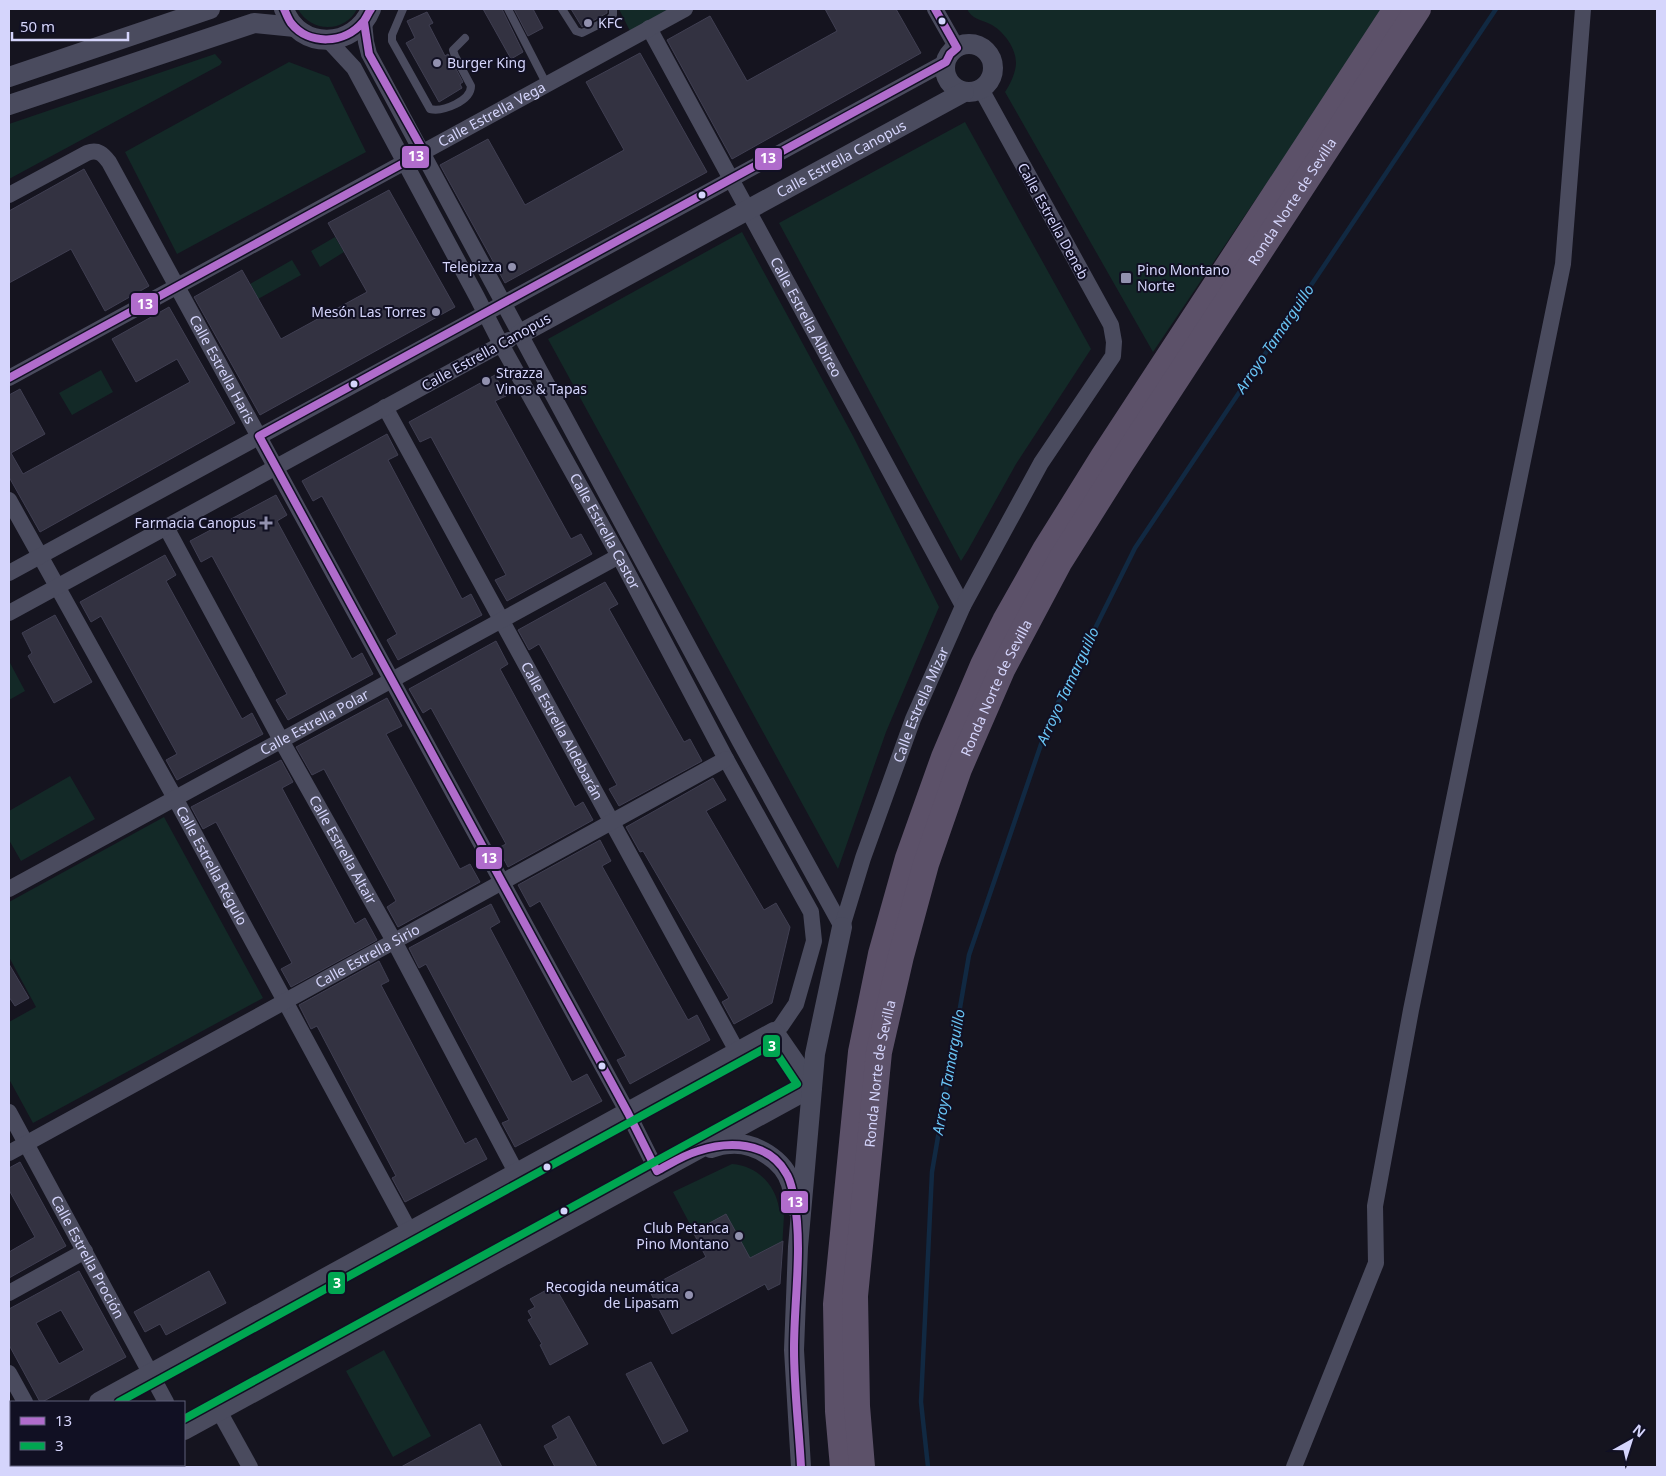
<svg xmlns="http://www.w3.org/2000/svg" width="1666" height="1476" viewBox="0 0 1666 1476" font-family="'Noto Sans',sans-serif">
	<rect width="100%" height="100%" fill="#15141f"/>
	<!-- green -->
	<path fill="#132927" d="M298 9H357C345 33 311 33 298 9Z
		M619 9H685L633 37Z
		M967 9H1384L1153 352 1005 92C1010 85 1016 72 1016 63 1016 48 1004 32 992 25 983 20 971 19 967 9Z
		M215 54 222 62 220 65 9 179V124Z
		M289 62 329 77 366 152 177 254 125 152Z
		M965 122 1091 349 1016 464 968 550 961 561 779 223Z
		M742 232 853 436 939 607 886 732 838 869 548 339Z
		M335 237 344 252 320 267 311 251Z
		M292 260 301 275 258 299 250 284Z
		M101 370 113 392 72 415 59 393Z
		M9 661 25 691 9 700Z
		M70 776 95 819 21 861 9 840V811Z
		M164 817 263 998 33 1123 9 1079V1022L36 1007 9 957V902Z
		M732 1164C757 1166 775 1184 779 1208L783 1207 784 1215 780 1284 768 1290 764 1284 731 1302 673 1192Z
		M384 1350 431 1436 393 1457 346 1371Z"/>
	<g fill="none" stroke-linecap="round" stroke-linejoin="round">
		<!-- stream -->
		<path stroke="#112942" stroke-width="4.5" d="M928 1467 921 1402 932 1172 969 955 1049 721 1135 548 1496 9"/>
	</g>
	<!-- building -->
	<path fill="#333241" stroke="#403f52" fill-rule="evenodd" d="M483 9H502L523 52 511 59Z
		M514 9H533L543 28 528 36Z
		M571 9H607V13L582 27Z
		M825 9H896L921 53 732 159 667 40 710 16 747 81 837 31Z
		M427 12 433 23 429 25 445 56 448 54 463 82 460 84 462 88 439 102 406 43 415 38 407 21Z
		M640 53 707 172 505 283 440 165 488 139 525 205 624 150 586 82Z
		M84 169 149 286 105 311 71 249 9 283V211Z
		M389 190 455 307 260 415 194 297 242 270 281 339 367 292 328 223Z
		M169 307 235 423 40 532 9 477V395L20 389 45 434 11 453 23 474 190 382 177 359 136 382 112 339Z
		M495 375 506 396 495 401 571 539 581 534 592 554 507 601 495 580 506 575 431 437 420 442 409 422Z
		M387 434 398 455 388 460 462 599 471 594 482 615 398 660 387 640 397 634 322 496 313 501 302 481Z
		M276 495 287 515 277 521 352 659 362 653 373 674 288 720 276 700 287 694 212 556 201 562 190 541Z
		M165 555 176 575 166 581 242 719 252 713 263 734 177 780 166 760 177 754 101 616 91 622 80 602Z
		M605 582 618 604 609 609 684 742 690 739 702 761 619 806 609 789 617 785 539 644 529 650 518 630Z
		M55 615 92 682 54 703 28 656 32 653 22 633Z
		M496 641 508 664 500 669 575 807 583 802 593 820 508 867 498 848 506 844 431 708 423 713 409 689Z
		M387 698 402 726 386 734 460 869 470 864 480 882 398 927 387 907 396 901 324 769 312 775 296 747Z
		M281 760 293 782 282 788 355 924 365 918 377 940 291 987 281 969 292 963 216 822 203 829 191 807Z
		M713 778 726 800 706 811 764 910 776 903 790 927 772 1003 734 1024 722 1002 729 998 643 851 640 852 626 827Z
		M600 840 611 861 602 866 688 1020 697 1015 710 1040 630 1084 617 1060 626 1056 540 901 530 907 518 885Z
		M491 904 500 922 490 928 572 1082 587 1074 602 1101 515 1147 502 1123 509 1120 426 964 419 968 409 948Z
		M379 961 389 981 381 985 465 1144 476 1138 487 1159 405 1202 392 1178 396 1176 317 1026 311 1029 299 1005Z
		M9 964 29 998 15 1006 9 997Z
		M20 1162 66 1246 9 1278V1252L35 1237 9 1190V1168Z
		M726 1214 750 1258 783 1241 780 1284 768 1290 765 1284 672 1334 648 1288 706 1257 693 1232Z
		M79 1271 126 1357 42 1402H40L9 1345V1309ZM61 1310 84 1350 59 1364 36 1323Z
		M209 1271 226 1303 166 1335 160 1324 145 1332 134 1312Z
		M552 1287 556 1293 558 1292 588 1344 550 1365 540 1345 542 1344 528 1320 532 1318 528 1311 535 1307 530 1299Z
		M651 1362 688 1431 663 1444 626 1374Z
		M569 1416 597 1467H555L544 1446 558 1438 552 1426Z
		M480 1424 502 1467H401Z"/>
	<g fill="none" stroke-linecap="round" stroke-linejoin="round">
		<!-- service -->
		<path stroke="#4a4b5e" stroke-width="8" d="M403 9 392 35V41L430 109C443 112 471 101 471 86L455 56 453 50 465 38
			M508 9 547 85
			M562 9 576 31 582 33 610 19 613 15V9"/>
		<!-- pedestrian -->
		<path stroke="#4a4b5e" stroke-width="12" d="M138 1465 140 1467"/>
		<!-- minor -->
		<g stroke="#4a4b5e" stroke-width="16">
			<path d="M935 9 957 48"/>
			<path d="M364 22 366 42 369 54 740 742 842 927"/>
			<path id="s1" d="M649 28 963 606"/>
			<path id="s2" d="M328 40 354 68 477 297 501 344 619 556 726 759 811 912 814 941 796 1004 781 1026 774 1032"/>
			<path id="s3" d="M9 195 87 153C98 149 103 154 109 162L628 1113 657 1171"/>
			<path id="s4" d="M9 378 685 9"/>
			<path id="s5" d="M385 407 738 1053"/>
			<path id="s6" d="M9 500 175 798 410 1232"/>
			<path id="s7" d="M166 527 281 740 394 941 517 1174"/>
			<path d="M9 573 946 62"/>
			<path d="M9 613 509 340"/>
			<path id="s8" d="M9 889 619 556"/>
			<path id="s9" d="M842 927 863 858 913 719 963 606 1041 463 1113 356 1114 342 1111 325 981 89"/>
			<path id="s10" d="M9 1112 166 1402"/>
			<path id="s11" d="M9 1153 726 759"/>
			<path d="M9 1293 85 1251"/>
			<path d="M9 1373 25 1402"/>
			<path d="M219 1411 250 1467"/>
			<path d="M1294 1467 1376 1263 1375 1206 1411 1010 1563 264 1583 9"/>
		</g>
		<!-- tertiary -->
		<g stroke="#4a4b5e" stroke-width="20">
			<path d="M284 9C299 51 355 49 371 9"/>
			<circle cx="969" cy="68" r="24"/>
			<path d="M9 77 210 9"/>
			<path d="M9 105 254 23 295 27"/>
			<path id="s12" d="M520 334 964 92"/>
			<path d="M711 1148C717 1146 724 1144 730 1144 755 1142 784 1160 791 1184 793 1191 794 1199 795 1207"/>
			<path d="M99 1402 774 1032 812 1087"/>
			<path d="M184 1430 812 1087"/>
			<path d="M9 1452 11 1450"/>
			<path d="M116 1467 121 1465"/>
			<path d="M801 1467 794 1350 798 1247 815 1054 842 927"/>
		</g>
		<!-- trunk -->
		<g stroke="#5c5169" stroke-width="26">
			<path d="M843 1467 838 1411 836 1304 861 1052 881 954 908 858 944 757 983 665 1005 621 1045 550 1103 457 1396 9"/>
			<path id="s13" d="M862 1467 857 1406 855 1296 879 1052 901 956 926 864 959 769 1002 670 1060 561 1121 464 1418 9"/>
		</g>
		<!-- bus-1 casing -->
		<g stroke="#111023" stroke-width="11">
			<path id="bus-1" d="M284 9C286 13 288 19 291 23 309 46 345 44 363 22 366 19 368 13 371 9
				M9 378 424 152 369 54 364 22
				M801 1467C799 1428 794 1389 794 1349 794 1299 803 1248 794 1198 792 1189 791 1180 786 1173 768 1141 728 1141 698 1151 684 1155 670 1164 657 1171L628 1113 259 436 946 62 950 54 957 48 935 9"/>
		</g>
		<!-- bus-2 casing -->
		<g stroke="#111023" stroke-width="11">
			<path id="bus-2" d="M119 1402 771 1045 797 1084 184 1419"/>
		</g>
		<!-- bus-1 -->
		<use href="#bus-1" stroke="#b06ccc" stroke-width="8"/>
		<!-- bus-2 -->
		<use href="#bus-2" stroke="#00a651" stroke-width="8"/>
	</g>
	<!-- markers -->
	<g fill="#d5d5fc" stroke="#111023" stroke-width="2">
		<circle cx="942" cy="21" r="4.5"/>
		<circle cx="702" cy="195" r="4.5"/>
		<circle cx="354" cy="384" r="4.5"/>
		<circle cx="602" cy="1066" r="4.5"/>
		<circle cx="547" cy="1167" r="4.5"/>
		<circle cx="564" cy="1211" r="4.5"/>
	</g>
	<g fill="#9291af" stroke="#111023" stroke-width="2">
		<circle cx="588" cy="23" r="5"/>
		<circle cx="437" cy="63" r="5"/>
		<circle cx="512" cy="267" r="5"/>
		<rect x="1120" y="272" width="12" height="12" rx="2.5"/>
		<circle cx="436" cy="312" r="5"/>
		<circle cx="486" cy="381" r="5"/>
		<path d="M263.5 515.5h5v5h5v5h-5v5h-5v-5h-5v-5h5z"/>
		<circle cx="739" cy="1236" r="5"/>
		<circle cx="689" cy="1295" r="5"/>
	</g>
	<g text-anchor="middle" stroke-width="4" stroke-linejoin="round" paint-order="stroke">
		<!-- poi labels -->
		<g font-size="14" fill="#d5d5fc" stroke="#111023" text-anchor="end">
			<text x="598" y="28" text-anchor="start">KFC</text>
			<text x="447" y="68" text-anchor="start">Burger King</text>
			<text x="502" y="272">Telepizza</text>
			<text x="1137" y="275" text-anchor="start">Pino Montano<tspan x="1137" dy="16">Norte</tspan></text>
			<text x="426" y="317">Mesón Las Torres</text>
			<text x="496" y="378" text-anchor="start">Strazza<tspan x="496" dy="16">Vinos &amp; Tapas</tspan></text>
			<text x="256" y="528">Farmacia Canopus</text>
			<text x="729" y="1233">Club Petanca<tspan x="729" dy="16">Pino Montano</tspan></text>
			<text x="679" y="1292">Recogida neumática<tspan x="679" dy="16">de Lipasam</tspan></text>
		</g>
		<!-- street labels -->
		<g font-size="14" fill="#d5d5fc" stroke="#111023">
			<text dy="5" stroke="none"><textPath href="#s4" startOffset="550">Calle Estrella Vega</textPath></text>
			<text dy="5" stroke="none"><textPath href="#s12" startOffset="366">Calle Estrella Canopus</textPath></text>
			<text dy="5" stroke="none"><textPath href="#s13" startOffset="1370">Ronda Norte de Sevilla</textPath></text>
			<text transform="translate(1053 221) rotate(61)" y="5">Calle Estrella Deneb</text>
			<text dy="5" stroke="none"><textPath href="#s1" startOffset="329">Calle Estrella Albireo</textPath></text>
			<text transform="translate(486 352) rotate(-29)" y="5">Calle Estrella Canopus</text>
			<text dy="5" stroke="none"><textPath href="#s3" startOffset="351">Calle Estrella Haris</textPath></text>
			<text dy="5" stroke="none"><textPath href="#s2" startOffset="565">Calle Estrella Castor</textPath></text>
			<text dy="5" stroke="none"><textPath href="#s13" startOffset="800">Ronda Norte de Sevilla</textPath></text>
			<text dy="5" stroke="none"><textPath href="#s9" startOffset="236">Calle Estrella Mizar</textPath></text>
			<text dy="5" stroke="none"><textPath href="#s8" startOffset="348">Calle Estrella Polar</textPath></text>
			<text dy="5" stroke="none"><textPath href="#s5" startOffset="369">Calle Estrella Aldebarán</textPath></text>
			<text dy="5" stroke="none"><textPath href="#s7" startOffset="368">Calle Estrella Altair</textPath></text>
			<text dy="5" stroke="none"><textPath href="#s6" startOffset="418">Calle Estrella Régulo</textPath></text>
			<text dy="5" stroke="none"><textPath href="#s11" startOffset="409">Calle Estrella Sirio</textPath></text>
			<text dy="5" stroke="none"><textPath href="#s13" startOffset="395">Ronda Norte de Sevilla</textPath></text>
			<text dy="5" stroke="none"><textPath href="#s10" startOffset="165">Calle Estrella Proción</textPath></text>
		</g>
		<!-- water labels -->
		<g font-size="15" font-style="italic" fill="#6ac5f5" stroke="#111023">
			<text transform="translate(1275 339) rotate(-56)" y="5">Arroyo Tamarguillo</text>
			<text transform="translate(1068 686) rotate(-65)" y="5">Arroyo Tamarguillo</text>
			<text transform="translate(949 1072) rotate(-80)" y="5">Arroyo Tamarguillo</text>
		</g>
	</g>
	<g stroke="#111023" stroke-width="2">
		<rect x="401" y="145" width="29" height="24" rx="5" fill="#b06ccc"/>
		<rect x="754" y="147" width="29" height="24" rx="5" fill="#b06ccc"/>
		<rect x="130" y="292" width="29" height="24" rx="5" fill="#b06ccc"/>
		<rect x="475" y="846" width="28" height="24" rx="5" fill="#b06ccc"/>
		<rect x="762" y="1034" width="19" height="24" rx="5" fill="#00a651"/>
		<rect x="780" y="1190" width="29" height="24" rx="5" fill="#b06ccc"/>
		<rect x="327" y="1271" width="19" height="24" rx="5" fill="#00a651"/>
	</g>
	<g font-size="14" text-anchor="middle" font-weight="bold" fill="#fff">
		<text x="416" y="161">13</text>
		<text x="768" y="163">13</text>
		<text x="145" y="309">13</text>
		<text x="489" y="863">13</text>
		<text x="772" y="1051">3</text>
		<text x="795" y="1207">13</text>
		<text x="337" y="1288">3</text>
	</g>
	<!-- border -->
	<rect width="1666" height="1476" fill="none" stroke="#d5d5fc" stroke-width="20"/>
	<!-- legend -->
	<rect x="10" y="1401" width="175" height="65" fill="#111023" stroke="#5f5f7a"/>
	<rect x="20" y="1417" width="25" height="8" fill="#b06ccc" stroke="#5f5f7a"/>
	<text x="55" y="1426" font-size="15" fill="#d5d5fc">13</text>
	<rect x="20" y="1442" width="25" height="8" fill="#00a651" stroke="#5f5f7a"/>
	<text x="55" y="1451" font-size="15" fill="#d5d5fc">3</text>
	<!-- north arrow -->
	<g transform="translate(1631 1441) rotate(39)" stroke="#111023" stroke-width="4" paint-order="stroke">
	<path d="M0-4L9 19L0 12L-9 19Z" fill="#d5d5fc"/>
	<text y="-8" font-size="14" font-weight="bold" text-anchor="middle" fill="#d5d5fc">N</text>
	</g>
	<!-- scale -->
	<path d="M12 32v8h116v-8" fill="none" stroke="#d5d5fc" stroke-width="2.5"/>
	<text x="20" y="32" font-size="15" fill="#d5d5fc" stroke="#111023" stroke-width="4" paint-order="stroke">50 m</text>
</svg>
